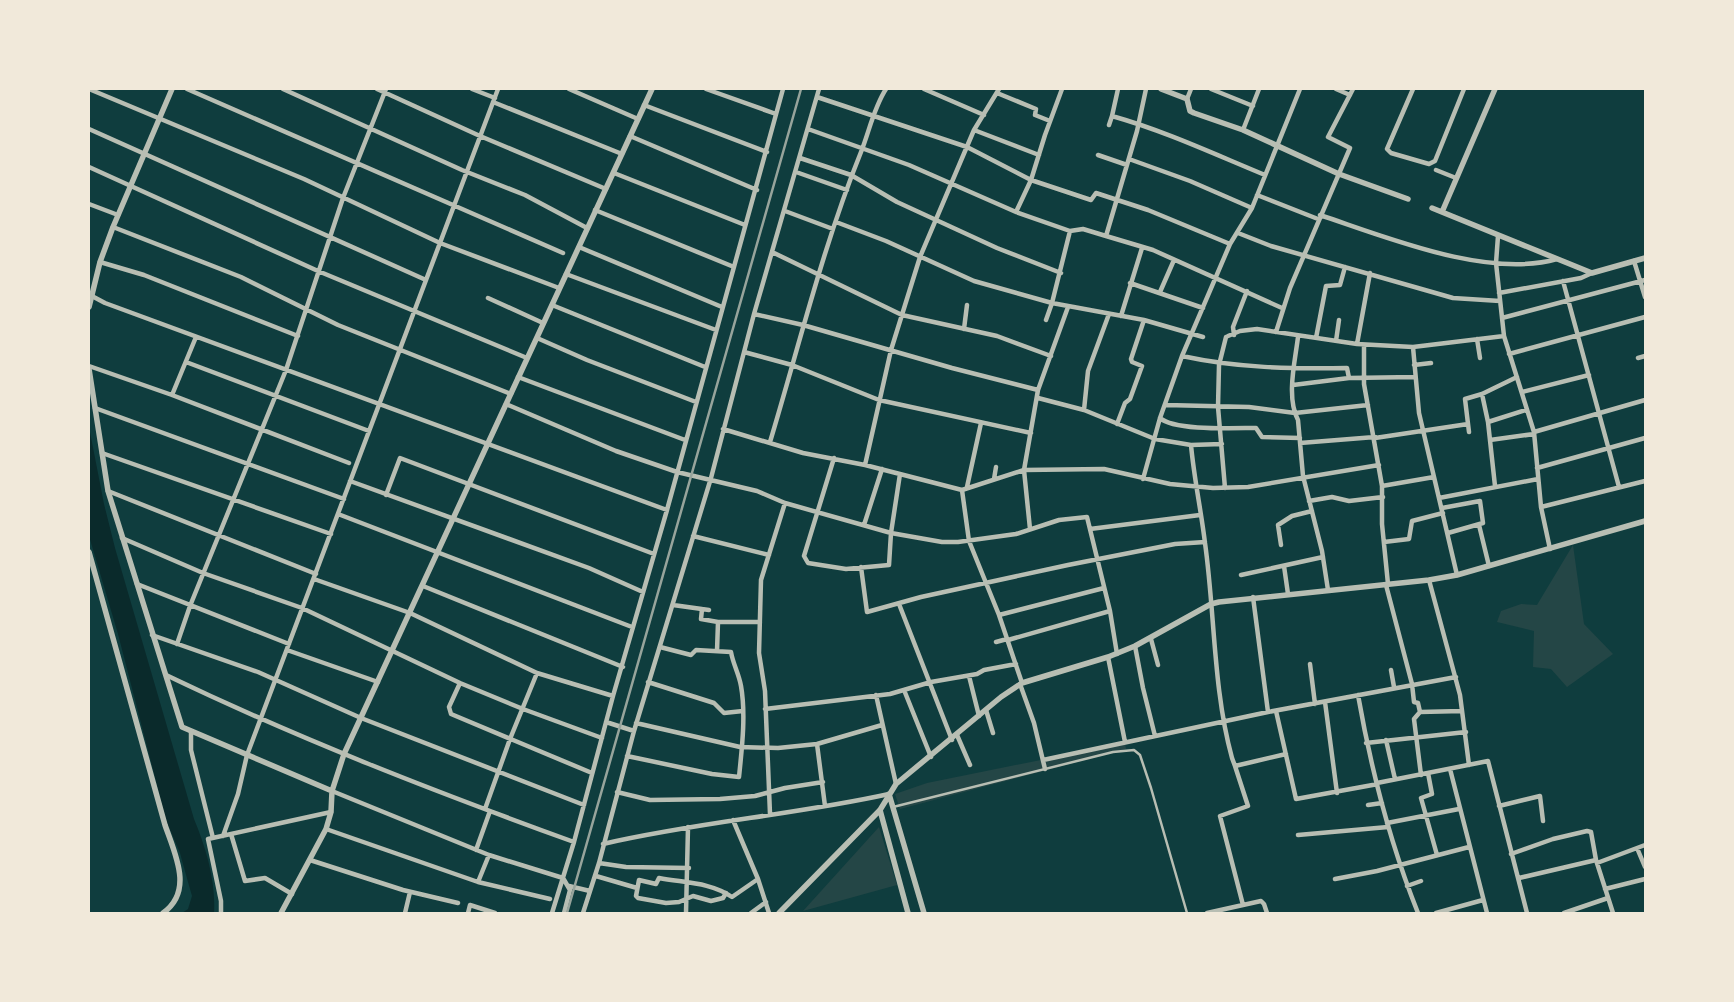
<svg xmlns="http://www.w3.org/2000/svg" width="1734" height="1002" viewBox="0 0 1734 1002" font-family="Karla,sans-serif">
	<rect width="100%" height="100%" fill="#0f3d3e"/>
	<!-- green -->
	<path fill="#244646" d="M1573 545 1584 624 1613 654 1567 687 1551 669 1533 667 1534 631 1497 622 1501 611 1521 604 1537 605Z
		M1125 743 1126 749 900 809 895 794 927 783Z
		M879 827 897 885 803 911Z"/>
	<!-- water -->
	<path fill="#0a2a2b" d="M89 427 104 504 115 548 194 819C206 848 216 881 214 913H182L188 909 192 896 188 882 180 853 166 820 118 634 89 536Z"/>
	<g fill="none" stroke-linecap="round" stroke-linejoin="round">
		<!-- service -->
		<path stroke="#b8beb3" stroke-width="2.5" d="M893 807 1113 752 1134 750 1140 755 1151 788 1187 913"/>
		<!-- minor -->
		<path stroke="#b8beb3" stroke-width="4.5" d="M89 89 304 179 440 243 559 288
			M187 89 563 253
			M283 89 462 170 525 195 587 228
			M377 89 480 136 606 189
			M472 89 495 98
			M569 89 638 119
			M706 89 776 114
			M924 89 984 115
			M1211 89 1253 106
			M1336 89 1350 95
			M1413 89 1387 149 1391 153 1429 164 1435 161 1464 89
			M997 93 1036 109 1035 115 1050 121
			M817 97 967 147 1031 180 1091 200 1096 193 1148 210 1230 244
			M1187 99 1191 89
			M493 102 622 154
			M644 105 767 152
			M1112 116 1118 89
			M1109 125 1112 116C1165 131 1214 154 1265 175
			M89 129 426 280
			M808 129 909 165 1016 212 1070 231 1052 303 1144 320 1203 337
			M974 130 1039 155
			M1243 130 1259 89
			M630 136 757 190
			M1098 155 1127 165
			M800 158 851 175 897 202 997 248 1061 273
			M1129 159 1190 181 1252 208
			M89 167 318 271 527 358
			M1436 170 1456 178
			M796 172 847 190
			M614 173 745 225
			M1257 195 1318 219
			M89 204 118 215
			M595 210 734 267
			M785 211 833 229
			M1016 212 1031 180 1045 135 1062 89
			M1320 215C1386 237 1488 279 1557 259
			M836 222 886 241 974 281 1052 303 1046 320
			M113 227 241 277 338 325 511 394
			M1070 231 1083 229 1106 236 1137 131 1146 89
			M1238 233 1271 246 1453 298 1500 301
			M1106 236 1153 250 1282 308
			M1498 236 1496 263 1504 336 1534 432 1541 507 1550 549
			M579 247 722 307
			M772 252 902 315 997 336 1051 356
			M1634 261 1645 297
			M100 262 144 275 298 336
			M566 274 716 330
			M1563 281 1619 487
			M1130 283 1203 308
			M1160 292 1174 260
			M1499 293 1581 278 1592 273
			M90 295 105 303 667 510
			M488 298 543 323
			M552 305 705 367
			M754 314 803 325 952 368 1038 390
			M1121 316 1142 248
			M1502 318 1645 280
			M964 329 967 305
			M1276 332 1290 288 1350 148 1328 137 1353 89
			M1234 335 1233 327 1247 291
			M1228 336 1240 331 1257 329 1357 344 1413 347 1504 336
			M1298 337C1295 362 1286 397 1298 420L1303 476 1322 551 1328 590
			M537 338 587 360 696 402
			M1316 338 1326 286 1340 285 1345 267
			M1477 339 1480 358
			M1336 341 1339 320
			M1357 344 1370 273
			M1364 345V384L1382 486V524L1388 584
			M1413 347 1419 413 1457 575
			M744 352 792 365 879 400 1031 433
			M1509 354 1645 317
			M1182 356C1237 368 1291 369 1347 368L1349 378
			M1638 358 1645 356
			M186 362 369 431
			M1414 365 1431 363
			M89 366 172 395 349 463
			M518 377 685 440
			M1293 385 1349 378 1415 377
			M1522 392 1589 375
			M1482 394 1488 422 1495 486
			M172 395 196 337
			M1038 398 1084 410 1155 439 1191 445 1222 444
			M506 404 616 451 677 472 757 491 785 503 891 533 942 542H958L1016 534 1059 520 1087 517 1110 611 1117 654
			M1166 405 1249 407 1295 413 1368 405
			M95 408 344 499
			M1084 410 1088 371 1109 314
			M1160 418C1174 431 1235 428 1256 428L1262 437 1300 438
			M1488 422 1526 410
			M1117 424 1125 403 1130 399 1142 366 1132 362 1131 359 1144 320
			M723 429 803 453 865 465 962 490
			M1469 432 1465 399 1482 394 1517 377
			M1534 432 1645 400
			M1375 438 1468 424
			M1490 440 1534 434
			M770 442C799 346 823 246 861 152 869 132 874 107 886 89
			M1300 443 1375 437
			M1191 445C1194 478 1201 510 1205 543 1215 614 1213 689 1232 758L1235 766 1286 754
			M102 453 331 534
			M834 458 804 556 808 563 846 569 889 565 891 533 900 474
			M865 465 891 350 920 257 974 130 999 89
			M1537 468 1645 438
			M994 479 996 467
			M1143 479 1160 418 1182 356 1230 244 1252 208 1300 89
			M350 481 589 568 643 592
			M1382 486 1434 477
			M967 487 981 423
			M1225 488 1218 407 1219 365 1226 337
			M108 491 316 574
			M386 495 400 458 654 554
			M1439 498 1538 479
			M1309 501 1332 497 1349 501 1383 497
			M1541 507 1645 481
			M1442 508 1480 501 1483 523 1448 533
			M338 514 632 627
			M864 525 882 469
			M1479 525 1489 566
			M1030 529 1024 470 1104 469 1170 484 1213 488 1248 487 1379 465
			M1090 529 1200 515
			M693 536 769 555
			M122 538 203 573 302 608 460 683 523 709 602 738
			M1384 542 1409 539 1412 521 1443 513
			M1281 545 1278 525 1292 516 1312 511
			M1284 566 1288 594
			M861 567 867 612 921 597 1068 565 1175 544 1205 542
			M1241 575 1323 557
			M314 579 410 613 537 673 613 696
			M1429 580 1460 695 1469 765
			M137 584 289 644
			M1386 585 1412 684 1414 702 1418 703 1420 712
			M423 586 623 667
			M1253 597 1268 712
			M899 604 952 740
			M673 605 709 610
			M702 609 701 619 718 622 717 651
			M999 615 1104 588
			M718 622H760
			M152 635 258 672 361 718 584 805
			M1151 639 1158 665
			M1008 640 1110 611
			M996 642 1007 639
			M177 644 190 606 286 370 343 198 386 89
			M1135 646 1143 688 1155 736
			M287 650 378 682
			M1108 657 1125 742
			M1310 664 1315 704
			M1391 670 1394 687
			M166 675C299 739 436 792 574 842
			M969 676 979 716
			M648 682 714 703 724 713 743 711
			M460 683 449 707 451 714 592 773
			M1022 683 999 615 969 541 962 490 1024 470 1038 390 1068 307
			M1020 684 1034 723 1045 769
			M904 690 931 757
			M876 695 896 784
			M1358 695C1371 769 1390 843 1418 913
			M1325 702 1337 793
			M765 709 890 694 931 682 977 674 984 670 1016 664
			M986 710 993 733
			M1276 711 1296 799 1378 784
			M1420 712 1414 719 1421 775
			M1420 712 1462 711
			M606 722 634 731
			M636 723 740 747 778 748 817 744 882 725
			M191 731V750L213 838
			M957 735 970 765
			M1386 740 1395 779
			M1366 743 1466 732
			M817 744 825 806
			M627 756 712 774 739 777C742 748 746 714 741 686 739 674 733 664 731 652L696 650 691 655 660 647
			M1043 760 1268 712 1456 677
			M1235 766 1248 806 1220 816 1243 905
			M1450 769 1487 913
			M1428 773 1432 794 1421 798 1437 855
			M1377 783 1488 761 1527 913
			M332 791 489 855 563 878
			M617 792 650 800 720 799 755 796 785 788 823 782
			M1368 805 1382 803
			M1499 806 1540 796 1543 821
			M485 809 510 739 537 673
			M770 814 765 691 759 653 761 580 785 503
			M733 820 758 879 769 913
			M1387 823 1459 809
			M326 829 478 882 550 899
			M231 834 245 881 265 878 292 894
			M1298 835 1388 827
			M223 836 238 794 247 755 498 89
			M603 844C697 822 794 815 889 794
			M1637 848 1645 845
			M476 850 490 811
			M1511 854 1553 839 1587 831 1591 832 1596 860
			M310 860 403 890 458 903
			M599 863 626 867 689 868
			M1597 863 1637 848 1645 867
			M596 876 637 888
			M563 878 570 890 564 913
			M1519 878 1596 860 1613 913
			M1335 879 1377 871 1469 847
			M478 882 489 855
			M569 886 590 891
			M1407 886 1421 881
			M1605 889 1645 879
			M726 893 723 898 711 901 693 896 679 902 666 903 638 898 636 896 639 880 656 884 659 878C685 883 710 882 732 897L758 879
			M221 913V901L208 839 331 812
			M405 913 410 892
			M468 913 470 905 495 913
			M552 913 574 842 613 696 667 510 783 89
			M583 913 599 863 634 731 711 478 754 314 819 89
			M686 913 688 827
			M751 913 766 902
			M1207 913 1261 901 1264 904 1267 913
			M1436 913 1483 900
			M1564 913 1608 898"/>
		<!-- tertiary -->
		<path stroke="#b8beb3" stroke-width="5.5" d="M1161 89 1187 99 1190 111 1194 113 1243 130 1339 174 1408 199
			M1432 208 1592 273 1645 258
			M1442 212 1495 89
			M89 307 100 262 113 227 172 89
			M89 369 108 491 182 727 332 791
			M89 552 165 825C175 854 194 891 163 913
			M889 794 924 913
			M880 810 908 913
			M281 913 326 829 331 812 332 791 344 754 652 89
			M779 913 880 810 896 784 1001 697 1022 683 1108 657 1135 646 1211 604 1219 602 1429 580 1457 575 1645 521"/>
		<!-- rail -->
		<path stroke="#97a49c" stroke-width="2.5" d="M567 913 801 89"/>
	</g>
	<!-- border -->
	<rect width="1734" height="1002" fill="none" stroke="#f1e9da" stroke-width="180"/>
</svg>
